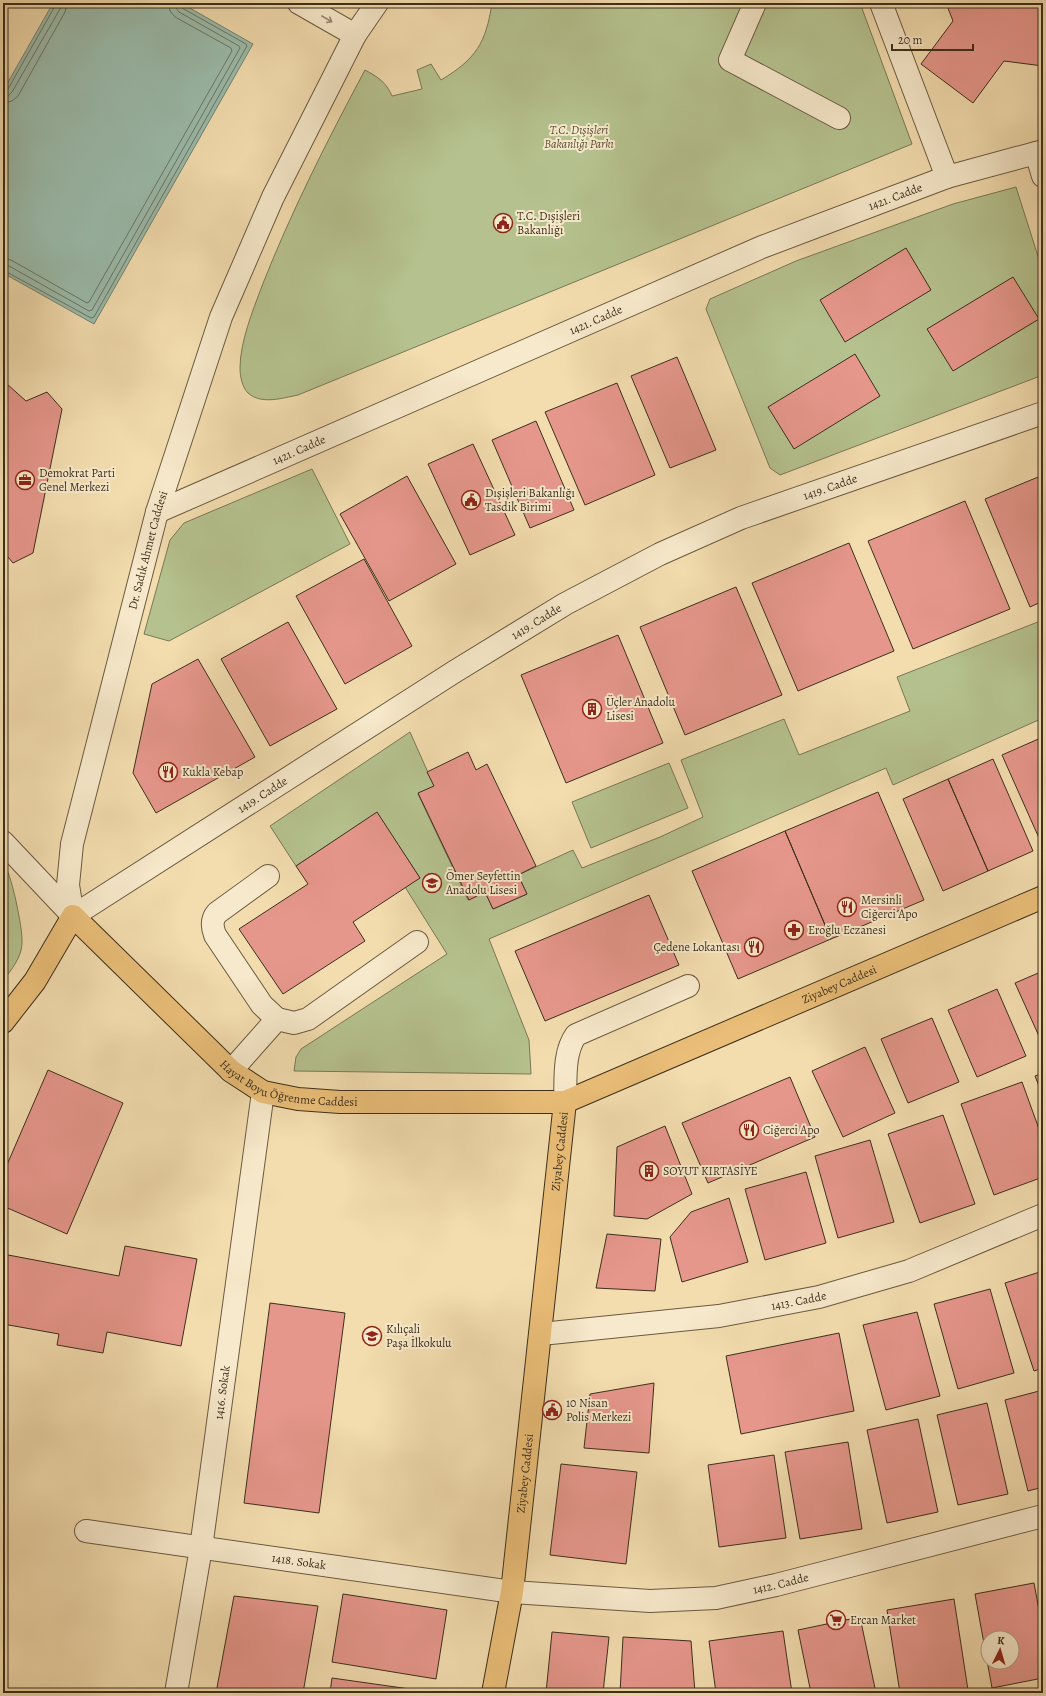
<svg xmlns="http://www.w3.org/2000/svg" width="1046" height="1696" viewBox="0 0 1046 1696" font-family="Alegreya,serif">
	<rect width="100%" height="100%" fill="#f3ddaf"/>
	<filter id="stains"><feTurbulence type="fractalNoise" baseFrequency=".005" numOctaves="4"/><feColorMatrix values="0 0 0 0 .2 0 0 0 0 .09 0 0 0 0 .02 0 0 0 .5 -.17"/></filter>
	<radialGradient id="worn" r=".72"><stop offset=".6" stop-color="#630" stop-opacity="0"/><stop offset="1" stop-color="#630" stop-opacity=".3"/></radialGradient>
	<!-- green -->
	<path fill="#b5c28f" stroke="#797856" d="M492 3H860L912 144 298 395C283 398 261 405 248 393 242 387 240 376 240 368 240 342 253 310 262 286 291 212 327 141 365 70 378 77 386 82 392 96L422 89 417 70 431 64 441 80C476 59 486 43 492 3Z
		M1016 187 1043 272V375L780 475 770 468 706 309 710 299 796 261 953 204Z
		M312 469 350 544 169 641 144 634 170 540 184 523Z
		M1043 620V718L893 785 886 768 489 939 529 1040 531 1074 294 1071 296 1057 301 1049 447 954 405 887 420 878 377 813 296 866 270 826 410 732 434 786 418 794 468 900 485 892 493 909 527 894 518 875 573 850 582 868 660 837 703 817 681 760 784 719 799 755 910 711 897 677Z
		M669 763 688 808 591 848 572 802Z
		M3 862C11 871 23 929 22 943 22 957 11 970 3 981Z"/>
	<!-- water -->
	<path fill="#9bbcac" stroke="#758472" d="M53 3H181L253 44 94 324 3 273V91Z"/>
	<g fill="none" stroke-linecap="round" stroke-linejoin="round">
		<!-- shore -->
		<path stroke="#6c7664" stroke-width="1" d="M3 92 8 89 55 6 56 3
			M3 97 8 96 12 92 60 9 61 3
			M3 103 12 101 18 96 65 12 67 3
			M3 259 11 260 87 303 89 302 232 51 231 48 175 17 170 11 169 3
			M3 265 9 266 89 311 92 310 240 48 239 46 179 12 176 8 175 3
			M3 270 91 318 94 317 247 46 246 44 182 8 180 3"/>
	</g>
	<!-- building -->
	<path fill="#e6978c" stroke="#3d2f1c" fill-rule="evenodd" d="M946 3 1043 4V66L1004 61 973 103 921 64 953 21Z
		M906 248 931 290 845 342 820 300Z
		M1013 277 1039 319 953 371 927 329Z
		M855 354 880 396 794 449 768 407Z
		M677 357 716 450 670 468 631 376Z
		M617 383 655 475 585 505 545 412Z
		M7 384 26 401 47 392 62 409 33 553 13 563 3 551V386Z
		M536 421 574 510 530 528 492 440Z
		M473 444 515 535 470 555 428 464Z
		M1043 475V601L1030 607 985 499Z
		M407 476 456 564 389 601 340 514Z
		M965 501 1010 609 913 649 868 541Z
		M849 543 894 651 798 691 752 583Z
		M364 559 412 646 345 684 296 596Z
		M736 587 782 695 685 735 640 627Z
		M288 622 337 709 270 746 221 659Z
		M618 635 663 743 566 783 521 675Z
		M198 659 255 757 156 813 133 773 152 684Z
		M1043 737V847L1002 755Z
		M468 752 476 770 487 764 536 866 518 875 527 894 493 909 485 892 469 900 418 793 434 786 427 772Z
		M993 759 1033 851 988 871 948 779Z
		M948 779 988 871 943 891 903 799Z
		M878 792 924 900 831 939 785 831Z
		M377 812 420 878 353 922 365 941 283 994 239 929 308 884 296 866Z
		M785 831 831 939 738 979 692 871Z
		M649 895 679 965 545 1021 515 951Z
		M1043 971V1045L1015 983Z
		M997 989 1026 1056 977 1077 948 1010Z
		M932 1018 959 1082 908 1103 881 1039Z
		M865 1047 895 1113 843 1137 812 1071Z
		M48 1070 123 1103 67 1234 3 1206V1174Z
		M1043 1073V1096L1035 1076Z
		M790 1077 815 1137 708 1183 682 1123Z
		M1022 1082 1043 1140V1177L994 1195 961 1104Z
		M943 1115 975 1204 920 1223 888 1134Z
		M665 1126 692 1194 647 1219 614 1216 617 1147Z
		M870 1140 894 1222 838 1238 815 1156Z
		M806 1172 826 1243 765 1260 745 1189Z
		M729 1198 748 1262 682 1282 670 1237 691 1212Z
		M607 1234 661 1239 655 1291 596 1288Z
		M125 1246 197 1259 181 1346 107 1332 103 1353 57 1345 59 1334 3 1324V1254L119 1276Z
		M1043 1271V1368L1034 1371 1005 1283Z
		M990 1289 1014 1373 958 1389 934 1304Z
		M270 1303 345 1313 319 1513 244 1503Z
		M917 1312 940 1396 886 1410 863 1325Z
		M839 1333 854 1411 741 1434 726 1356Z
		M654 1383 649 1453 584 1448 590 1394Z
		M1043 1390V1487L1028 1491 1005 1400Z
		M987 1403 1008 1494 958 1505 937 1415Z
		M918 1419 938 1512 887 1523 867 1430Z
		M848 1442 862 1529 800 1539 785 1452Z
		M774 1455 786 1538 719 1547 708 1465Z
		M561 1464 637 1472 626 1564 550 1555Z
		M1034 1583 1043 1632V1678L992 1688 975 1594ZM988 1638H1012V1662H988Z
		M343 1594 447 1610 436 1679 332 1662Z
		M234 1596 318 1606 303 1693H216Z
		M954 1599 968 1690 951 1693H900L887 1610Z
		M860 1617 876 1693H811L798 1630Z
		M783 1631 792 1693H716L709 1641Z
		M552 1632 609 1637 603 1693H546Z
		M623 1637 691 1641 695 1693H620Z
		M332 1678 431 1692V1693H330Z"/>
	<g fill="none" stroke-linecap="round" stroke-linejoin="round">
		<!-- minor casing -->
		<g stroke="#6a5a41" stroke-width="24">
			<g id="minor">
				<path d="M299 3 355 35"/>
				<path d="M755 3 730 60 839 118"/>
				<path d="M881 3 947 177"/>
				<path d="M1036 153 1043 176"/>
				<path id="s1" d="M157 512 762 247 947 177 1043 151"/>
				<path d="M3 842 73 916"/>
				<path d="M268 876 217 913C211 920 212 927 215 935L262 1005 277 1019"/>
				<path id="s2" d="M73 916 454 672 565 604 660 554 741 518 1043 413"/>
				<path id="s3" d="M73 916 68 885 72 844 157 512 221 317 273 197 355 35 377 3"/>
				<path d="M231 1071 277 1019 294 1023 308 1019 417 942"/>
				<path d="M565 1102C566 1080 563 1053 576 1035L688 986"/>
				<path id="s4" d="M541 1334 719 1316 819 1297 909 1271 1043 1215"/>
				<path id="s5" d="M86 1531 512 1592 650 1601 716 1598 776 1585 1043 1516"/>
				<path id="s6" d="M176 1693 201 1548 263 1092"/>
			</g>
		</g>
		<!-- major casing -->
		<g stroke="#3d2f1c" stroke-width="24">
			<g id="major">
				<path id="s7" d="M3 1022 35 981 73 916 231 1071 263 1092 298 1099 340 1102H565"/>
				<path id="s8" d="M493 1693 512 1592 565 1102 1043 897"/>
			</g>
		</g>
		<!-- minor -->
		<use href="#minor" stroke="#f7e9cb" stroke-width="22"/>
		<!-- major -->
		<use href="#major" stroke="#eabe78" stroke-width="22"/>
	</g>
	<!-- one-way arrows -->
	<defs><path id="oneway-shaft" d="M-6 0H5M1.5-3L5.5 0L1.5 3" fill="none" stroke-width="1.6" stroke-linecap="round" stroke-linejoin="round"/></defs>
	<use stroke="#9a8c74" href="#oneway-shaft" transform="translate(327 19) rotate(30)"/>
	<!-- icons -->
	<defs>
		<g id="civic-ring" transform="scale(1)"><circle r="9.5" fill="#f7e9cb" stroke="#8f2418" stroke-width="1.5"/><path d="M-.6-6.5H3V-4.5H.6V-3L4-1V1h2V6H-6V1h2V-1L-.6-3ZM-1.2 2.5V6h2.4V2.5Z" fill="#8f2418"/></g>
		<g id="office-ring" transform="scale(1)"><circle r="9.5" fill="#f7e9cb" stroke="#8f2418" stroke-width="1.5"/><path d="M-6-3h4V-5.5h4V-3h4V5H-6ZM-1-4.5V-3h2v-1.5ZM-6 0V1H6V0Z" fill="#8f2418"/></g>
		<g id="building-ring" transform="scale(1)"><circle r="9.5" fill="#f7e9cb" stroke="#8f2418" stroke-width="1.5"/><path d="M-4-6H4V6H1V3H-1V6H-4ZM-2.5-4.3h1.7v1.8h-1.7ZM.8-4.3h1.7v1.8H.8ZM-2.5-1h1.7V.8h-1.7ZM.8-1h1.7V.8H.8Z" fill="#8f2418"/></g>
		<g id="restaurant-ring" transform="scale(1)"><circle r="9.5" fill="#f7e9cb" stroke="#8f2418" stroke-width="1.5"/><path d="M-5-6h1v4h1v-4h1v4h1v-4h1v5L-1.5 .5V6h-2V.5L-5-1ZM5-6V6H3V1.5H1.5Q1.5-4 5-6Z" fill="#8f2418"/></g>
		<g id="school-ring" transform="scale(1)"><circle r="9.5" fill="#f7e9cb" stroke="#8f2418" stroke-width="1.5"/><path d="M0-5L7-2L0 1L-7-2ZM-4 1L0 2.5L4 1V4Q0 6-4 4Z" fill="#8f2418"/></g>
		<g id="pharmacy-ring" transform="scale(1)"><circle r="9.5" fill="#f7e9cb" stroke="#8f2418" stroke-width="1.5"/><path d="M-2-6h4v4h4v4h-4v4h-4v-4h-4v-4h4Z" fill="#8f2418"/></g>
		<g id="supermarket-ring" transform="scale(1)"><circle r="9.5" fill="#f7e9cb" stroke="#8f2418" stroke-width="1.5"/><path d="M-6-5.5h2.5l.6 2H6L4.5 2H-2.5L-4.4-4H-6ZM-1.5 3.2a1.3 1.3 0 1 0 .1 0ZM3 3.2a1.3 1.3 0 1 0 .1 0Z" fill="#8f2418"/></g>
	</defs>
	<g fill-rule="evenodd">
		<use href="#civic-ring" x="503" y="223"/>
		<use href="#office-ring" x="25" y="480"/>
		<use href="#civic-ring" x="471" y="500"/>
		<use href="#building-ring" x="592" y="709"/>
		<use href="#restaurant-ring" x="168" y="772"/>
		<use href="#school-ring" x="432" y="883"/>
		<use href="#restaurant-ring" x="847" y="907"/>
		<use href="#pharmacy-ring" x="794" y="930"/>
		<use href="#restaurant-ring" x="754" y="947"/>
		<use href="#restaurant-ring" x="749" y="1130"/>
		<use href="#building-ring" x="649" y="1171"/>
		<use href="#school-ring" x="372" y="1336"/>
		<use href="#civic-ring" x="552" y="1410"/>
		<use href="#supermarket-ring" x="836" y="1620"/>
	</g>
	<g text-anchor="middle" stroke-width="4" stroke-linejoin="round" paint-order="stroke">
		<!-- park labels -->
		<g font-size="12" font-style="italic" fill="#554c33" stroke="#f7e9cb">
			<text x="579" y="134">T.C. Dışişleri<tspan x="579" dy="14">Bakanlığı Parkı</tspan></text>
		</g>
		<!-- street labels -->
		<g font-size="12" fill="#3d2f1c" stroke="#f7e9cb">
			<text dy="4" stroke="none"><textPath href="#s1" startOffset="803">1421. Cadde</textPath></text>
			<text dy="4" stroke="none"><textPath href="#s1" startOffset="479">1421. Cadde</textPath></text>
			<text dy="4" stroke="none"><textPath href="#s1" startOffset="155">1421. Cadde</textPath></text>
			<text dy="4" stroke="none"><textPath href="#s2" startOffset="873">1419. Cadde</textPath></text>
			<text dy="4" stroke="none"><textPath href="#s3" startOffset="376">Dr. Sadık Ahmet Caddesi</textPath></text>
			<text dy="4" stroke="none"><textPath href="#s2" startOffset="549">1419. Cadde</textPath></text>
			<text dy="4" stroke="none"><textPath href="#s2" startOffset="225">1419. Cadde</textPath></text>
			<text dy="4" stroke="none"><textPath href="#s8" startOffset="894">Ziyabey Caddesi</textPath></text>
			<text dy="4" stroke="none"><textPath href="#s7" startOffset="409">Hayat Boyu Öğrenme Caddesi</textPath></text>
			<text dy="4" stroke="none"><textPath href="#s8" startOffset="546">Ziyabey Caddesi</textPath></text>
			<text dy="4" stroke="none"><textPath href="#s4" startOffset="260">1413. Cadde</textPath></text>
			<text dy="4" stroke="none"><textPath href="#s6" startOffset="304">1416. Sokak</textPath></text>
			<text dy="4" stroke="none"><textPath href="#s8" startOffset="222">Ziyabey Caddesi</textPath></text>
			<text dy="4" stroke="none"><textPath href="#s5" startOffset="215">1418. Sokak</textPath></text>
			<text dy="4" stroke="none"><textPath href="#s5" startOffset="701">1412. Cadde</textPath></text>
		</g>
		<!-- poi labels -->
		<g font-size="12" fill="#3d2f1c" stroke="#f7e9cb" text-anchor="start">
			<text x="517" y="220">T.C. Dışişleri<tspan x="517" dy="14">Bakanlığı</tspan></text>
			<text x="39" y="477">Demokrat Parti<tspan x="39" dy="14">Genel Merkezi</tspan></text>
			<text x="485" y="497">Dışişleri Bakanlığı<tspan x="485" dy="14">Tasdik Birimi</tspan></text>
			<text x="606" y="706">Üçler Anadolu<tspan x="606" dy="14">Lisesi</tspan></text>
			<text x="182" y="776">Kukla Kebap</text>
			<text x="446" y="880">Ömer Seyfettin<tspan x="446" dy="14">Anadolu Lisesi</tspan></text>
			<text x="861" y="904">Mersinli<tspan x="861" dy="14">Ciğerci Apo</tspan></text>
			<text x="808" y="934">Eroğlu Eczanesi</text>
			<text x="740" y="951" text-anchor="end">Çedene Lokantası</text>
			<text x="763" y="1134">Ciğerci Apo</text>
			<text x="663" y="1175">SOYUT KIRTASİYE</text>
			<text x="386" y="1333">Kılıçali<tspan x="386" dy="14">Paşa İlkokulu</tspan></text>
			<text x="566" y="1407">10 Nisan<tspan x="566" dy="14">Polis Merkezi</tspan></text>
			<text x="850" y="1624">Ercan Market</text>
		</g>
	</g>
	<!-- margin -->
	<rect width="1046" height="1696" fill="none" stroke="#f3ddaf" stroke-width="16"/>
	<rect x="4" y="4" width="1038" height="1688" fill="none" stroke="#3d2f1c" stroke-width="2"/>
	<rect x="8" y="8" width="1030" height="1680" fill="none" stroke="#3d2f1c"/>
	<!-- north arrow -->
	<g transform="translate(1000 1650) rotate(5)"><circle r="19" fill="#f7e9cb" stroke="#ad9f85"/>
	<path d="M0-3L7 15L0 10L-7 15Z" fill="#8f2418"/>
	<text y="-6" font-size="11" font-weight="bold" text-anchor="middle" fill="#3d2f1c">K</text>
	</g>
	<!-- scale -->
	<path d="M892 44v6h81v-6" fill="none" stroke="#3d2f1c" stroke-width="2"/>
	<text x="898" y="44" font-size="12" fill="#3d2f1c" stroke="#f7e9cb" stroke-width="3" paint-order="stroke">20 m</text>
	<rect width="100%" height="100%" filter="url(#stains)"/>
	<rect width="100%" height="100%" fill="url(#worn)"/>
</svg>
